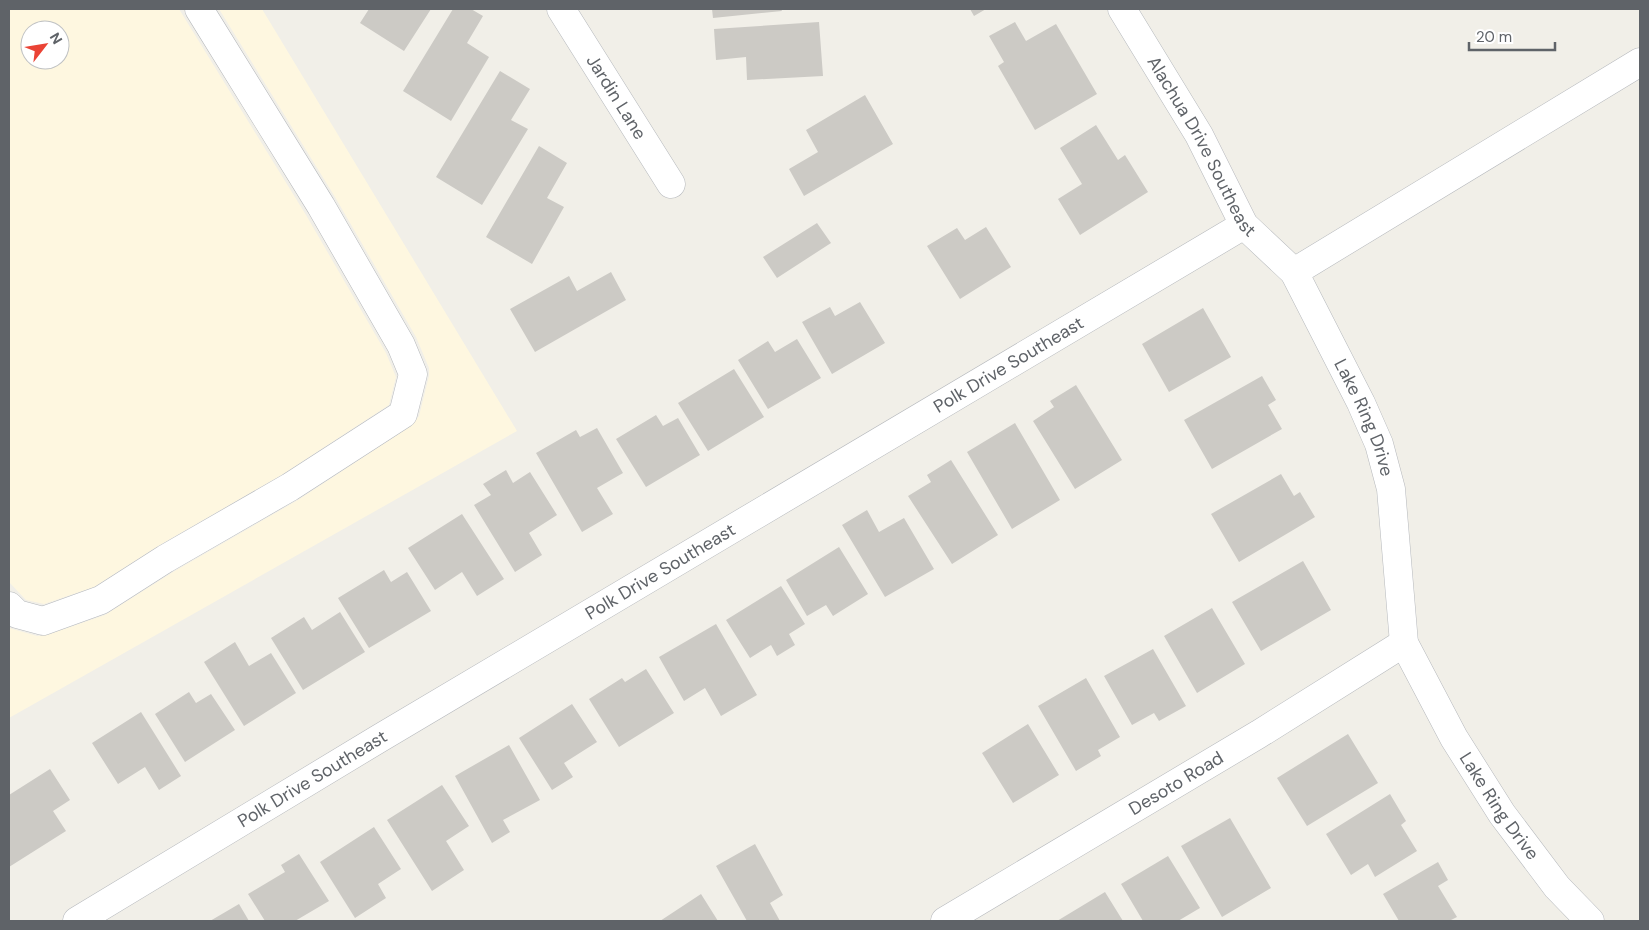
<svg xmlns="http://www.w3.org/2000/svg" width="1649" height="930" viewBox="0 0 1649 930" font-family="'DM Sans',sans-serif">
	<rect width="100%" height="100%" fill="#f1efe8"/>
	<!-- commercial -->
	<path fill="#fef7e0" fill-rule="evenodd" d="M9 9H179L306 215 386 353 396 377 389 405 283 474 158 546 94 587 44 604 26 600 9 582ZM30 30H60V60H30Z
		M219 9H262L517 431 9 718V628L37 636 47 635 105 615 173 572 298 500 411 426 419 416 429 376V368L416 337 335 197Z"/>
	<!-- building -->
	<path fill="#cccac5" d="M369 9H431L404 51 360 23Z
		M453 9H471L483 16 467 43 489 57 451 121 403 91Z
		M712 9H781L782 11 713 18Z
		M970 9H986L974 16Z
		M819 22 823 76 747 80 746 57 716 60 714 29Z
		M1015 22 1026 41 1056 24 1097 94 1035 130 998 66 1004 62 989 36Z
		M500 71 530 89 511 120 528 129 482 205 436 177Z
		M865 95 893 144 804 196 789 169 818 152 806 130Z
		M1096 125 1118 160 1125 155 1148 192 1080 235 1058 199 1082 184 1060 148Z
		M539 146 567 163 547 198 564 207 532 264 486 237Z
		M817 223 831 243 777 278 763 257Z
		M986 227 1011 267 960 299 927 246 957 228 965 240Z
		M611 272 626 300 535 352 510 309 569 276 577 291Z
		M860 302 885 343 832 374 802 322 830 307 835 316Z
		M1203 308 1231 357 1169 392 1142 344Z
		M797 339 821 378 768 409 738 360 768 341 775 352Z
		M734 369 764 417 708 451 678 403Z
		M1262 376 1276 400 1268 405 1282 429 1212 469 1184 420Z
		M1076 385 1122 460 1075 489 1033 421 1054 407 1050 401Z
		M656 415 663 426 678 418 700 455 646 487 616 439Z
		M1015 423 1060 500 1012 529 967 452Z
		M597 428 623 473 597 488 613 514 582 532 536 453 576 430 580 437Z
		M951 460 998 535 952 564 908 496 931 482 927 475Z
		M506 470 513 483 530 472 557 515 529 533 542 555 515 572 474 505 491 495 483 484Z
		M1281 474 1294 496 1300 492 1315 517 1239 562 1211 514Z
		M867 510 879 532 904 518 934 569 885 597 842 525Z
		M462 514 504 579 477 596 462 572 435 590 408 548Z
		M839 547 868 594 833 616 826 605 807 616 786 580Z
		M1303 561 1331 610 1261 651 1232 602Z
		M384 570 391 582 407 572 431 611 369 648 338 598Z
		M781 586 805 624 789 634 795 645 777 656 771 645 750 658 726 620Z
		M1212 608 1245 664 1197 693 1164 636Z
		M340 612 365 652 303 690 271 638 304 617 312 630Z
		M716 624 757 695 721 716 705 688 684 701 659 657Z
		M235 642 249 666 271 653 296 693 244 726 204 662Z
		M1153 649 1186 706 1159 721 1154 713 1132 725 1104 676Z
		M646 669 674 713 619 747 589 699 622 678 625 682Z
		M1086 678 1120 737 1098 750 1101 756 1076 771 1038 706Z
		M189 692 196 703 211 694 235 730 185 762 155 714Z
		M572 704 597 742 564 763 573 777 552 790 519 738Z
		M141 712 181 776 159 790 145 767 118 784 92 743Z
		M1028 724 1059 775 1013 803 982 753Z
		M1348 734 1378 783 1307 826 1277 778Z
		M509 745 540 800 503 820 510 832 492 843 455 776Z
		M50 769 70 800 53 811 66 831 9 867V795Z
		M442 785 469 826 446 841 464 870 432 891 387 820Z
		M1390 794 1406 821 1401 825 1417 851 1375 877 1368 864 1351 875 1326 834Z
		M1230 818 1271 888 1222 917 1181 846Z
		M374 827 401 869 378 884 386 898 355 918 320 862Z
		M755 844 783 895 770 903 780 921H747L716 866Z
		M299 854 329 901 295 921H265L248 894 285 872 281 865Z
		M1168 856 1200 908 1178 921H1143L1121 884Z
		M1438 862 1448 880 1438 886 1457 917 1449 921H1399L1383 894Z
		M1105 892 1123 921H1057Z
		M701 894 718 921H660Z
		M239 904 249 921H210Z"/>
	<g fill="none" stroke-linecap="round" stroke-linejoin="round">
		<!-- minor casing -->
		<g stroke="#b5b8bc" stroke-width="29">
			<g id="minor">
				<path id="s1" d="M561 9 671 184"/>
				<path id="s2" d="M1122 9 1199 135 1244 225 1294 272 1361 403 1379 444 1391 489 1404 643 1454 738 1502 814 1557 887 1590 921"/>
				<path d="M1294 272 1640 62"/>
				<path d="M9 606 17 614 43 621 101 600 165 559 290 487 403 414 413 374 401 345 321 206 199 9"/>
				<path id="s3" d="M77 921 380 738 1244 225"/>
				<path id="s4" d="M945 921 1259 734 1404 643"/>
			</g>
		</g>
		<!-- minor -->
		<use href="#minor" stroke="#fff" stroke-width="28"/>
	</g>
	<g text-anchor="middle" stroke-width="4.5" stroke-linejoin="round" paint-order="stroke">
		<!-- street labels -->
		<g font-size="18" fill="#5f6368" stroke="#fff">
			<text dy="6" stroke="none"><textPath href="#s1" startOffset="104">Jardin Lane</textPath></text>
			<text dy="6" stroke="none"><textPath href="#s2" startOffset="159">Alachua Drive Southeast</textPath></text>
			<text dy="6" stroke="none"><textPath href="#s3" startOffset="1085">Polk Drive Southeast</textPath></text>
			<text dy="6" stroke="none"><textPath href="#s2" startOffset="479">Lake Ring Drive</textPath></text>
			<text dy="6" stroke="none"><textPath href="#s3" startOffset="680">Polk Drive Southeast</textPath></text>
			<text dy="6" stroke="none"><textPath href="#s3" startOffset="275">Polk Drive Southeast</textPath></text>
			<text dy="6" stroke="none"><textPath href="#s4" startOffset="269">Desoto Road</textPath></text>
			<text dy="6" stroke="none"><textPath href="#s2" startOffset="899">Lake Ring Drive</textPath></text>
		</g>
	</g>
	<!-- border -->
	<rect width="1649" height="930" fill="none" stroke="#5f6368" stroke-width="20"/>
	<!-- north arrow -->
	<g transform="translate(45 45) rotate(59)"><circle r="24" fill="#ffffff" stroke="#bfc1c3"/>
	<path d="M0-4L9 19L0 12L-9 19Z" fill="#ea4335"/>
	<text y="-8" font-size="14" font-weight="bold" text-anchor="middle" fill="#5f6368">N</text>
	</g>
	<!-- scale -->
	<path d="M1469 42v8h86v-8" fill="none" stroke="#5f6368" stroke-width="2.5"/>
	<text x="1476" y="42" font-size="15" fill="#5f6368" stroke="#ffffff" stroke-width="4" paint-order="stroke">20 m</text>
</svg>
